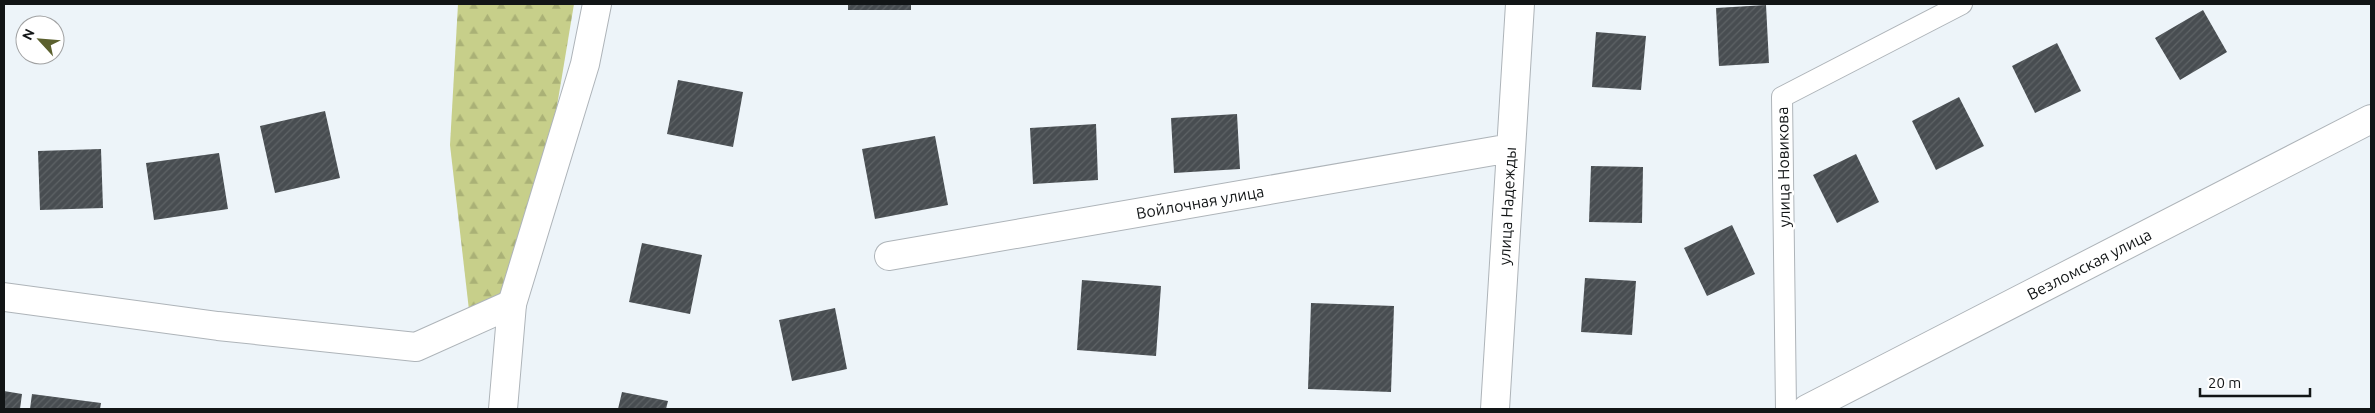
<svg xmlns="http://www.w3.org/2000/svg" width="2375" height="413" viewBox="0 0 2375 413" font-family="Ubuntu,sans-serif">
	<defs>
		<pattern id="forest-firs" width="22" height="20" patternUnits="userSpaceOnUse" patternTransform="scale(1.25)"><rect width="22" height="20" fill="#c7cf8a"/><path d="M5 1l3.5 6h-7zM16 11l3.5 6h-7z" fill="#aab176"/></pattern>
		<pattern id="building-hatch" width="6" height="6" patternUnits="userSpaceOnUse" patternTransform="scale(1.25)"><rect width="6" height="6" fill="#484d51"/><path d="M-1 1l2-2M0 6l6-6M5 7l2-2" fill="none" stroke="#5e6366"/></pattern>
	</defs>
	<rect width="100%" height="100%" fill="#edf4f9"/>
	<!-- forest -->
	<path fill="url(#forest-firs)" d="M458 4H574L556 112 512 304 469 310 450 145Z"/>
	<!-- building -->
	<path fill="url(#building-hatch)" d="M848 4H911V10H848Z
		M1766 5 1769 63 1719 66 1716 8Z
		M2203 10 2227 52 2180 80 2155 38Z
		M1596 32 1646 36 1641 90 1592 87Z
		M2057 43 2081 91 2035 113 2012 66Z
		M678 80 743 92 733 147 667 134Z
		M1959 97 1984 146 1936 170 1912 121Z
		M325 111 340 178 275 193 260 126Z
		M1237 114 1240 169 1174 173 1171 118Z
		M1096 124 1098 180 1033 184 1030 128Z
		M935 136 948 205 875 219 862 149Z
		M101 149 103 208 40 210 38 151Z
		M219 153 228 209 154 220 146 163Z
		M1856 154 1879 202 1837 223 1813 175Z
		M1591 166 1643 167 1642 223 1589 222Z
		M1732 225 1755 274 1707 296 1684 248Z
		M642 243 702 255 690 314 629 302Z
		M1585 278 1636 281 1632 335 1581 332Z
		M1082 280 1161 286 1156 356 1077 350Z
		M1311 303 1394 306 1391 392 1308 389Z
		M835 308 847 369 792 381 779 320Z
		M4 391 22 394 20 409H4Z
		M622 392 668 401 666 409H618Z
		M32 394 101 403 100 409H30Z"/>
	<g fill="none" stroke-linecap="round" stroke-linejoin="round">
		<!-- service casing -->
		<g stroke="#aeb4b9" stroke-width="22">
			<path id="service" d="M1786 409 1782 97 1962 4"/>
		</g>
		<!-- minor casing -->
		<g stroke="#aeb4b9" stroke-width="30">
			<path id="minor" d="M889 256 1511 148
				M4 297 218 326 416 347 512 304
				M1495 409 1520 4
				M1807 409 2371 119"/>
		</g>
		<!-- tertiary casing -->
		<g stroke="#aeb4b9" stroke-width="30">
			<path id="tertiary" d="M503 409 512 304 585 64 597 4"/>
		</g>
		<!-- service -->
		<use href="#service" stroke="#fff" stroke-width="20"/>
		<!-- minor -->
		<use href="#minor" stroke="#fff" stroke-width="28"/>
		<!-- tertiary -->
		<use href="#tertiary" stroke="#fff" stroke-width="28"/>
	</g>
	<g text-anchor="middle" stroke-width="5" stroke-linejoin="round" paint-order="stroke">
		<!-- street labels -->
		<g font-size="16" fill="#121516" stroke="#fff">
			<text transform="translate(1783 167) rotate(-91)" y="6">улица Новикова</text>
			<text transform="translate(1200 202) rotate(-10)" y="6">Войлочная улица</text>
			<text transform="translate(1507 206) rotate(-87)" y="6">улица Надежды</text>
			<text transform="translate(2089 264) rotate(-27)" y="6">Везломская улица</text>
		</g>
	</g>
	<!-- border -->
	<rect width="2375" height="413" fill="none" stroke="#121516" stroke-width="10"/>
	<!-- north arrow -->
	<g transform="translate(40 40) rotate(296)"><circle r="24" fill="#ffffff" stroke="#a0a1a2"/>
	<path d="M0-4L9 19L0 12L-9 19Z" fill="#5b602e"/>
	<text y="-8" font-size="14" font-weight="bold" text-anchor="middle" fill="#121516">N</text>
	</g>
	<!-- scale -->
	<path d="M2200 388v8h110v-8" fill="none" stroke="#121516" stroke-width="2.5"/>
	<text x="2208" y="388" font-size="15" fill="#121516" stroke="#ffffff" stroke-width="4" paint-order="stroke">20 m</text>
</svg>
